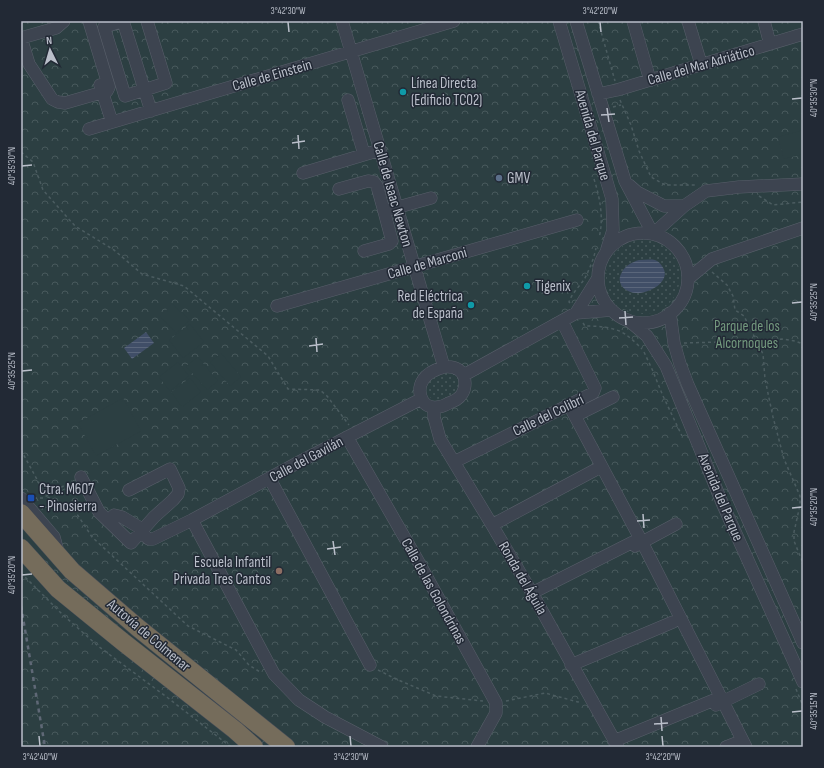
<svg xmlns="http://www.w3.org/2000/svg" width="824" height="768" viewBox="0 0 824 768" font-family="'Sofia Sans Condensed',sans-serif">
	<defs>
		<pattern id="forest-crowns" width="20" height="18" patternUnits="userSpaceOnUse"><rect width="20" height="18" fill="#2c3f42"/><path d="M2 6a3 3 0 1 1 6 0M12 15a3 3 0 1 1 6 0" fill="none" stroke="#48595c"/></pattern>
		<pattern id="garden-dots" width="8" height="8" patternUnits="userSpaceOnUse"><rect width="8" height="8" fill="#2c3f42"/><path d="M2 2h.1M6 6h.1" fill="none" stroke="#48595c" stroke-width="1.8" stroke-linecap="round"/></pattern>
		<pattern id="water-rules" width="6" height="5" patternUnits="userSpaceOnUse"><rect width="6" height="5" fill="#404e67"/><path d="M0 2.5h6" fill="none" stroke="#5a667b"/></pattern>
	</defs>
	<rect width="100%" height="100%" fill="#293140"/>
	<!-- forest -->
	<path fill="url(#forest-crowns)" d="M21 21H803V747H21Z"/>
	<!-- garden -->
	<path fill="url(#garden-dots)" d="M606 277a37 37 0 1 1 74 0a37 37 0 1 1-74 0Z
		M450 372 457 375 459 379 460 382 458 389 456 392 442 400 437 401 433 400 427 394C423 380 438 374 450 372Z"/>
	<!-- pitch -->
	<path fill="#2c3f42" d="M803 130V154L784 159 778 137Z
		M172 304 190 320 176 333 160 316Z
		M190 324 204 342 183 358 169 340Z
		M221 353 241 377 230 386 210 362Z
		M198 357 218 381 207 390 186 366Z
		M178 362 189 376 170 391 159 377Z
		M190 378 201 392 182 407 171 392Z
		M123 398 141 431 96 456 78 423Z"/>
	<!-- water -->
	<path fill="url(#water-rules)" d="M639 260C644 260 650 259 655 260 658 261 660 263 662 266 673 281 649 294 636 293 625 293 615 283 622 272 625 266 632 262 639 260Z
		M146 332 154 343 132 359 124 348Z"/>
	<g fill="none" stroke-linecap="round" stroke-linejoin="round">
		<!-- minor casing -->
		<g stroke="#585f6a" stroke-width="13">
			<path id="minor" d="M122 21 104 27 125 96 166 83 147 21
				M123 21 151 111
				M342 21 444 367
				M559 21 612 199 613 230 607 249
				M576 21 625 181 653 234
				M633 21 650 80
				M688 21 701 64
				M764 21 770 44
				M21 38 29 64 52 99 58 102 65 103 107 91 109 87 89 21
				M21 38 56 28 64 21
				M100 85 112 122
				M598 94 617 90 803 34
				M348 100 364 154
				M89 129 454 21
				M303 173 380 150
				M629 185 637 192 664 206H684
				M339 189 368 181 374 182 377 186 384 211
				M598 278a45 45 0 1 1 90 0a45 45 0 1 1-90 0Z
				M653 234 684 206 706 191 739 187 803 184
				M364 251 389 244 392 241 384 211 431 198
				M688 279 712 259 803 228
				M277 306 577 220
				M576 313 598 278
				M670 313 674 343 680 364 688 385 803 643
				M628 320 647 336 666 366 723 505 803 682
				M444 367C455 366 465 370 465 383 465 387 464 391 462 394 459 399 454 401 449 403 444 406 438 408 432 407 420 405 417 389 423 380 427 373 437 369 444 367Z
				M464 375 576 313 612 310
				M569 405 642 542 746 747
				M434 408V417L440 439 492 525 532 593 618 747
				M575 416 613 397
				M347 437 418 561 496 703V713L477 747
				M454 462 593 393 595 388 562 321
				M81 477 99 512 131 543 154 517 173 500 178 494 179 488 170 469 129 490
				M270 479 370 665
				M21 498 54 537 58 552
				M192 520 274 674 299 700 325 717 382 747
				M108 521 114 515 122 517 142 529
				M492 525 595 470
				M140 532 149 539H153L192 520 301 461 421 399
				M635 546 676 524
				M532 593 633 542
				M571 665 673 622
				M716 705 759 684
				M614 741 714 700
				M726 747 736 743"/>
		</g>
		<!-- highway casing -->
		<g stroke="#454c57" stroke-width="19">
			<path id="highway" d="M21 513 72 571 137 627 286 747
				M21 548 58 589 123 642 235 730 254 747"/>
		</g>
		<!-- path -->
		<path stroke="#4b5c60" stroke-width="1.5" stroke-dasharray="3 3" stroke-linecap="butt" d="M598 21 615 81
			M620 100 631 125 639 151 651 177 665 185H696
			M613 107 621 105
			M21 152 33 162 43 190 75 226 114 250 142 274 184 286 268 356 288 389 320 390 327 396 349 425
			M594 179C600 198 604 218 599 238
			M759 196 773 205 803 202
			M712 272 727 285 733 296 735 310 744 316 763 354 765 379 773 417 784 459 800 496V505L794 532V541L803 563
			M570 303 569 302C572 293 580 286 585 278 590 268 594 258 596 248
			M583 323 585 326C598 326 614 327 625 334 631 338 637 344 642 349
			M684 343 756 341 782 339 795 341 803 344
			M644 352 652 369 663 396 682 436
			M21 450 46 496 58 503 73 508 92 537 188 626 236 650 249 665 260 672
			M34 498H43L72 481
			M21 573 62 614 98 646 168 698 231 747
			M378 670 396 679 436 696 483 701
			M796 689 803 706
			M506 701 545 693 578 702 580 701"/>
		<!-- minor -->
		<use href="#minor" stroke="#3d4450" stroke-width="12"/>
		<!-- highway -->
		<use href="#highway" stroke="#756c5b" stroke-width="18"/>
		<!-- rail -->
		<path stroke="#5f6876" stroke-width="2.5" stroke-dasharray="4 4" stroke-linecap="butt" d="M21 606 45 747"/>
	</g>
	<!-- ticks -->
	<path fill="none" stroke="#babfca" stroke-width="1.5" d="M288 22 289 32M600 22 601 32M792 99 802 98M607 108 609 122M601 115 615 114M298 135 299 149M292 143 305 141M22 166 32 165M792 303 802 302M625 311 626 325M619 318 633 317M316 338 317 352M309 346 323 344M22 371 32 370M792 508 802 507M643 514 644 528M637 521 650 520M333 541 335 555M327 549 341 547M22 575 32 574M792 712 802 711M661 717 662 731M654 724 668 723M39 736 40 746M350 736 351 746M662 736 663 746"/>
	<!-- markers -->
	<g fill="#0f9aa8" stroke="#222935" stroke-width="1.5">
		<circle cx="403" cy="92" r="4"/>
		<circle cx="527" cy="286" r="4"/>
		<circle cx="471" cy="305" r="4"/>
	</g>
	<circle fill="#5c6f8a" stroke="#222935" stroke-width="1.5" cx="499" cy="178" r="4"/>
	<rect fill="#1a4fb4" stroke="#222935" stroke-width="1.5" x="27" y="494" width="8" height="8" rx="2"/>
	<circle fill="#8d6e63" stroke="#222935" stroke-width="1.5" cx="279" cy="571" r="4"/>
	<g text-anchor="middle" stroke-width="3" stroke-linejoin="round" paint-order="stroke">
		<!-- street labels -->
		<g font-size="15" fill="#babfca" stroke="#222935">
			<text transform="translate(701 65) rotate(-16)" y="5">Calle del Mar Adriático</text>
			<text transform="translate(272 75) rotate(-16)" y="5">Calle de Einstein</text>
			<text transform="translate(593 135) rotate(74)" y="5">Avenida del Parque</text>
			<text transform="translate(393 194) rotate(74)" y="5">Calle de Isaac Newton</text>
			<text transform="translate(427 263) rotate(-16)" y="5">Calle de Marconi</text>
			<text transform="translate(548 415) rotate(-26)" y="5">Calle del Colibrí</text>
			<text transform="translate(306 459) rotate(-28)" y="5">Calle del Gavilán</text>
			<text transform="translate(721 497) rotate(67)" y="5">Avenida del Parque</text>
			<text transform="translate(523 578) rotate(60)" y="5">Ronda del Águila</text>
			<text transform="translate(434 591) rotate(61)" y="5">Calle de las Golondrinas</text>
			<text transform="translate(149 635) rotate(40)" y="5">Autovía de Colmenar</text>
		</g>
		<!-- poi labels -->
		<g font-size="15" fill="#babfca" stroke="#222935" text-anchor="start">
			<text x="411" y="88">Línea Directa<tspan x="411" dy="17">(Edificio TC02)</tspan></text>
			<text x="507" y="183">GMV</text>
			<text x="535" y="291">Tigenix</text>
			<text x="463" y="301" text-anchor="end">Red Eléctrica<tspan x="463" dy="17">de España</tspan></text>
			<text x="39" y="494">Ctra. M607<tspan x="39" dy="17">- Pinosierra</tspan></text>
			<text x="271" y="567" text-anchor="end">Escuela Infantil<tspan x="271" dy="17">Privada Tres Cantos</tspan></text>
		</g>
		<!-- park labels -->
		<g font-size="15" fill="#73997e" stroke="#222935">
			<text x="747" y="331">Parque de los<tspan x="747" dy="17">Alcornoques</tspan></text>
		</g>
	</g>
	<!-- border -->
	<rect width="824" height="768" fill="none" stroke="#222935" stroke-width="44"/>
	<!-- north arrow -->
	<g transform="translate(50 50) rotate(355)" stroke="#222935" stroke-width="3" paint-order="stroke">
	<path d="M0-3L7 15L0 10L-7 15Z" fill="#babfca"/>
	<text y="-6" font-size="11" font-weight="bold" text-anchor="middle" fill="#babfca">N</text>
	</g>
	<rect x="22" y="22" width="780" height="724" fill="none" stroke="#babfca" stroke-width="1.5"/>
	<g font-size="10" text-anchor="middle" fill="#babfca">
		<text x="288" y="14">3°42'30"W</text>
		<text x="600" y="14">3°42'20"W</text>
		<text transform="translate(813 98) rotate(-90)" y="4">40°35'30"N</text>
		<text transform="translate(11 166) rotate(-90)" y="4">40°35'30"N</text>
		<text transform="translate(813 302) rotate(-90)" y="4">40°35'25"N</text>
		<text transform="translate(11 371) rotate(-90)" y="4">40°35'25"N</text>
		<text transform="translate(813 507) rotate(-90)" y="4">40°35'20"N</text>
		<text transform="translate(11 575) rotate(-90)" y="4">40°35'20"N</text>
		<text transform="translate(813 711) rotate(-90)" y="4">40°35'15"N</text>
		<text x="40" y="760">3°42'40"W</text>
		<text x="351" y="760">3°42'30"W</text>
		<text x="663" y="760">3°42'20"W</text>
	</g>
</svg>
